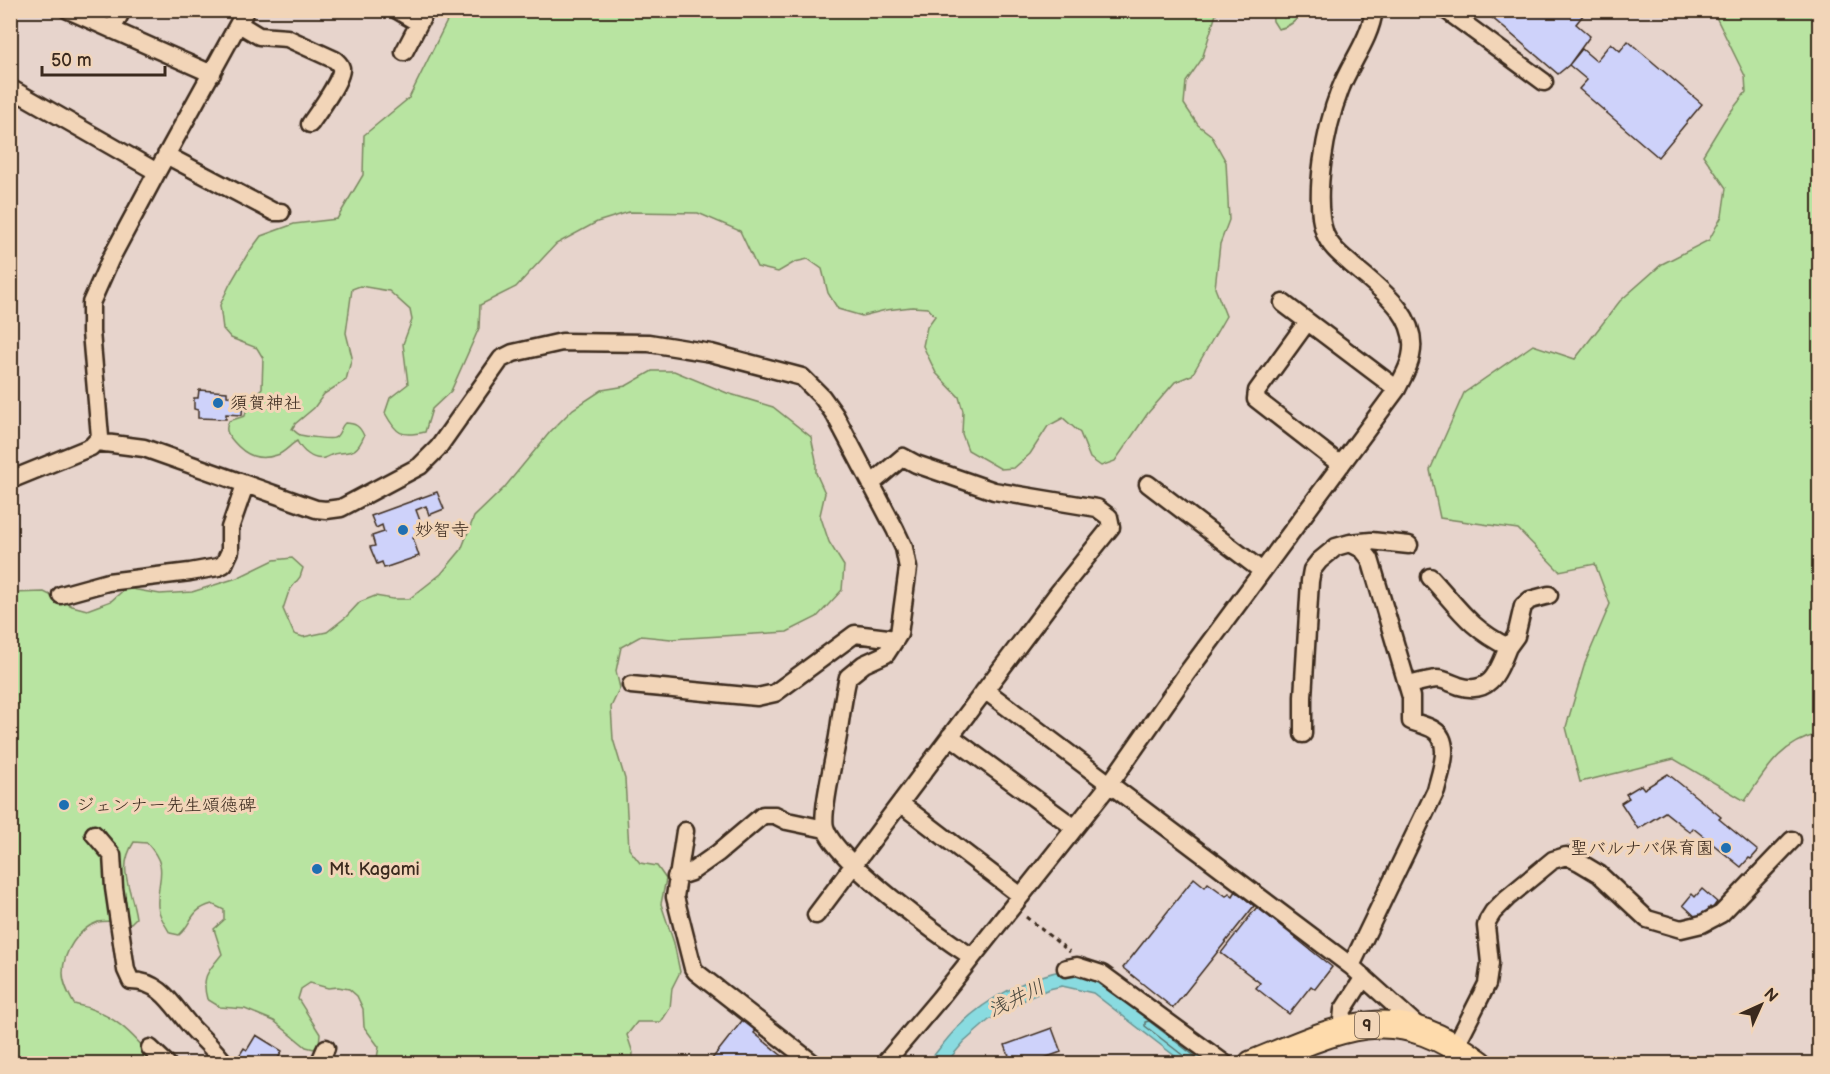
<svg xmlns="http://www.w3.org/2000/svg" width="1830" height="1074" viewBox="0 0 1830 1074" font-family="'Balsamiq Sans','Klee One',sans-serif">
	<rect width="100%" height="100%" fill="#e7d4cc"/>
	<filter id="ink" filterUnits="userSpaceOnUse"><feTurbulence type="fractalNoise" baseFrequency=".0167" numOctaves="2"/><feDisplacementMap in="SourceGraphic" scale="12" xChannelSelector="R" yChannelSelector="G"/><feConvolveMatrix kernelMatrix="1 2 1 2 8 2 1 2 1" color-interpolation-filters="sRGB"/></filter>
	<g filter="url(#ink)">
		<!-- green -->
		<path fill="#b8e4a1" stroke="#7a8760" stroke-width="1.5" d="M452 11H1217L1202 59 1186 82 1184 104 1198 125 1211 135 1226 162 1229 220 1220 244 1215 288 1226 316 1192 375 1175 382 1148 413 1115 461 1101 466 1090 458 1080 433 1063 418 1048 426 1030 454 1014 468 1001 469 968 450 962 434 963 411 959 397 936 373 923 346 927 327 935 316 928 308 912 307 886 310 862 316 838 309 828 293 822 269 808 259 795 262 778 272 757 267 740 231 698 213 629 212 597 222 556 244 516 287 480 305 479 328 451 391 432 409 425 432C401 437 397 435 385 413L390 398 408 384 403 344 412 320 410 310 389 291 360 286 352 289 346 333 352 357 346 380 324 394 314 408 295 424 292 429C295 431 296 433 300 435 304 436 331 440 334 438 340 436 340 427 345 423 355 423 360 426 364 436 356 455 351 451 334 454 330 455 328 457 324 458 313 461 301 450 297 441 290 445 284 453 277 455 259 461 246 456 234 442 228 435 224 430 229 421L245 416 249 397 255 395 262 388 263 358 257 348 231 338 223 329 220 305 230 284 247 255 261 236 294 224 337 219 363 175 364 135 409 98Z
			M1272 11V10L1303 11C1297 21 1290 27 1278 29L1273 21Z
			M1713 11H1820L1819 734C1780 743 1766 770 1745 801L1674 759 1580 782 1566 727 1585 663 1610 604 1595 564 1559 571 1518 529 1440 518 1430 470 1464 393 1533 345 1575 359 1620 301 1662 264 1709 240 1722 216 1726 188 1703 155 1725 119 1746 92 1745 76Z
			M652 371H674L727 393 773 407 811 437 816 460V473L825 493 820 515 829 542 844 566 842 590 817 617 787 632 671 639 641 636 621 647 616 671 620 688 611 707 613 739 625 779 629 849 640 863 657 866 666 879 661 904 674 943 680 972 672 988 670 1008 661 1022H637L627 1035 633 1053 632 1064 376 1063 379 1047 364 1027 363 1009 357 996 349 989 338 987 328 988 310 983 301 989 298 999 320 1034 319 1044 314 1049 306 1047 274 1021 245 1009 220 1007 207 999C201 977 208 971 222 954L214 929 224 920V910L212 904C188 911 194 922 179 935L170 933C165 925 159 916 158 907 156 877 171 870 147 843L134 842C116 870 132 888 136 918L131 923C122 922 107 920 98 922 78 929 63 952 63 973 63 984 69 995 74 1004 113 1012 133 1034 157 1063H11L10 593 44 592 72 606 87 610 111 601 126 588 160 594 192 592 237 578 274 560 292 558 303 568 300 577 289 591 283 609 294 634 303 637 327 632 346 617 360 602 375 596 393 599H409L441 574 461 550 474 517 504 488 550 432 573 409 602 390 626 386Z"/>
		<!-- water -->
		<path fill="#89dbe0" stroke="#6a9492" stroke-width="1.5" d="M1070 969 1086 972 1212 1061 1204 1063H1184L1093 993 1062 986 1049 989 1028 998 989 1020 964 1042 946 1063 927 1064C937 1052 946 1039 957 1028 986 998 1029 976 1070 969Z"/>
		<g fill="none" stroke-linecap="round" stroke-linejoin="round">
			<!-- shore -->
			<path stroke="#5a716c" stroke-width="1.5" d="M1187 1064 1185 1057 1145 1026V1022L1149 1021 1205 1064"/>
		</g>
		<!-- building -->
		<path fill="#ced2fa" stroke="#3b2a1e" stroke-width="1.5" d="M1483 10H1587L1576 24 1590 36 1569 65 1558 74Z
			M1628 41 1702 104 1658 157 1579 89 1587 80 1569 65 1582 49 1596 61 1611 43 1620 51Z
			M199 390 227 392V396L243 397 242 415 226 414V419L198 418V410L194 409V398H198Z
			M437 492 444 509 429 515 426 506 416 510 425 534 413 538 419 556 384 568 382 562 377 564 370 547 375 546 372 536 384 532 382 525 376 528 371 516Z
			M1668 774 1721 817 1719 819 1758 851 1751 859 1749 858 1741 867 1693 828 1690 832 1665 812 1638 829 1621 803 1629 798 1626 794 1641 785 1644 789Z
			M1194 878 1205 887 1208 883 1226 896 1229 893 1233 896 1236 891 1254 906 1173 1008 1123 968Z
			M1702 889 1717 902 1712 909 1710 907 1699 920 1683 905 1692 894 1695 897Z
			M1257 907 1332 967 1315 989 1311 986 1289 1014 1256 988 1260 983 1221 953Z
			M745 1017 759 1027 754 1033 792 1064H708Z
			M1052 1028 1061 1052 1028 1064H1012L1005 1045Z
			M256 1035 282 1051 275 1064H234L244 1048 247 1050Z"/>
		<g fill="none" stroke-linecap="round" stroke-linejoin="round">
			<!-- minor casing -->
			<g stroke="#3b2a1e" stroke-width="21">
				<path id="minor" d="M68 10 212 74
					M397 10 419 23
					M1446 10 1544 82
					M239 24 259 36 287 38 335 60C338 63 340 64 341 68 343 78 317 114 310 124
					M112 30 122 10
					M404 52 426 10
					M10 88 157 172
					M166 155 274 212H281
					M1283 303 1397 389
					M1307 322 1257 391 1256 399 1341 465
					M97 442 144 448 316 509 326 510 341 508 420 466 438 448 501 359 513 353 562 342 649 343 711 353 802 377 822 397 835 415 895 529 904 548 908 568 899 634 886 654 864 664 848 677C843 697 841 716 838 736 835 755 821 812 825 827 834 860 941 937 972 957
					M10 480 91 447 100 437 91 332V303L110 260 157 172 246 10
					M1148 484 1262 571
					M1350 543 1371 541 1409 545
					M61 595 108 582 190 572 218 567 224 564 230 551V528L245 485
					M1508 647 1516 636 1523 606 1530 600 1549 595
					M631 685 757 697 775 693 855 634 896 639
					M1408 685C1417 683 1427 680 1437 679 1444 679 1453 684 1459 686 1491 696 1498 671 1508 647 1469 628 1458 607 1430 577
					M986 691 1351 966 1421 1029
					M1303 734V697L1310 581 1312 570 1319 561 1336 547 1350 543 1362 549 1370 559 1411 697V721C1419 724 1428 726 1434 730 1453 742 1440 773 1436 790L1351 966
					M950 736 1075 828
					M901 804 1021 896
					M685 831 675 897 693 968 696 972 814 1064
					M94 834 112 855 114 888 126 970 131 981C164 981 175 1011 196 1032 206 1042 216 1051 225 1064
					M676 877 691 872 718 853 763 815H775L787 821 825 829
					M816 915 1058 593 1111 527 1109 517 1097 508 994 491 916 464 903 457 871 484
					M1066 968 1077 966 1102 974 1225 1064
					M1341 1030 1343 1010 1364 977
					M1456 1045 1487 984 1490 963 1486 926 1488 920 1493 912 1507 898 1553 860 1566 856 1579 862 1599 874 1647 919 1681 929 1702 924 1721 914 1792 840
					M150 1048 167 1064
					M319 1064 326 1048
					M884 1064 939 999 1109 785 1187 673 1397 389C1402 378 1409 368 1411 356 1420 316 1379 288 1352 265 1342 256 1330 247 1325 234 1312 198 1326 126 1340 90 1350 63 1370 40 1374 10"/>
			</g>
			<!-- highway casing -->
			<g stroke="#3b2a1e" stroke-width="30">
				<path id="highway" d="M1252 1064C1342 1028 1392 997 1480 1064"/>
			</g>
			<!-- path -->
			<path stroke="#3b2a1e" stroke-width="3" stroke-dasharray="4.5 4.5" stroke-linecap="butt" d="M1026 917 1070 952"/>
			<!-- minor -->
			<use href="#minor" stroke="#f2d5b8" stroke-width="16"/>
			<!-- highway -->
			<use href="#highway" stroke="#fedbac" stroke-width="26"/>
		</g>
	</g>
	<!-- markers -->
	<g fill="#1f6fb2" stroke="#f2d5b8" stroke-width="2">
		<circle cx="218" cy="403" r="6"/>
		<circle cx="403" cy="530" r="6"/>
		<circle cx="64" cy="805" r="6"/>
		<circle cx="1726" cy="848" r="6"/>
		<circle cx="317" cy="869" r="6"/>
	</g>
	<g text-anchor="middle" stroke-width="6" stroke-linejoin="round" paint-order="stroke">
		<!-- shield labels -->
		<rect fill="#f2d5b8" stroke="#725d4c" stroke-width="1.5" x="1355" y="1012" width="24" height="26" rx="4.5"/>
		<g font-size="16" font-weight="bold" fill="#3b2a1e">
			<text x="1367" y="1031">9</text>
		</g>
		<!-- poi labels -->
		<g font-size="18" fill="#3b2a1e" stroke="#f2d5b8" text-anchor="start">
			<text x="230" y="409">須賀神社</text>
			<text x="415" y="536">妙智寺</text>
			<text x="76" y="811">ジェンナー先生頌徳碑</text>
			<text x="1714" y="854" text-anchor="end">聖バルナバ保育園</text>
			<text x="329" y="875">Mt. Kagami</text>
		</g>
		<!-- water labels -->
		<g font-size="20" font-style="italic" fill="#47453b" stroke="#f2d5b8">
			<text transform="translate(1016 998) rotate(-26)" y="7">浅井川</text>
		</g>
	</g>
	<!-- margin -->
	<rect width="1830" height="1074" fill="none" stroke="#f2d5b8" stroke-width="36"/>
	<rect x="18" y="18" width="1794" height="1038" fill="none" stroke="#3b2a1e" stroke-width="2" filter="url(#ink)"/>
	<!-- north arrow -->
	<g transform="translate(1761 1005) rotate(45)" stroke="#f2d5b8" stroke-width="4.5" paint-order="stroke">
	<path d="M0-4.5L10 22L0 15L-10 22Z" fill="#3b2a1e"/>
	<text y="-9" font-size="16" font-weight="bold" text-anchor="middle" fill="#3b2a1e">N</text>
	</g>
	<!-- scale -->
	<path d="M42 66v9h123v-9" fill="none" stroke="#3b2a1e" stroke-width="3"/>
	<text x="51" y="66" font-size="18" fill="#3b2a1e" stroke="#f2d5b8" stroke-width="4.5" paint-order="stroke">50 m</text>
</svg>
